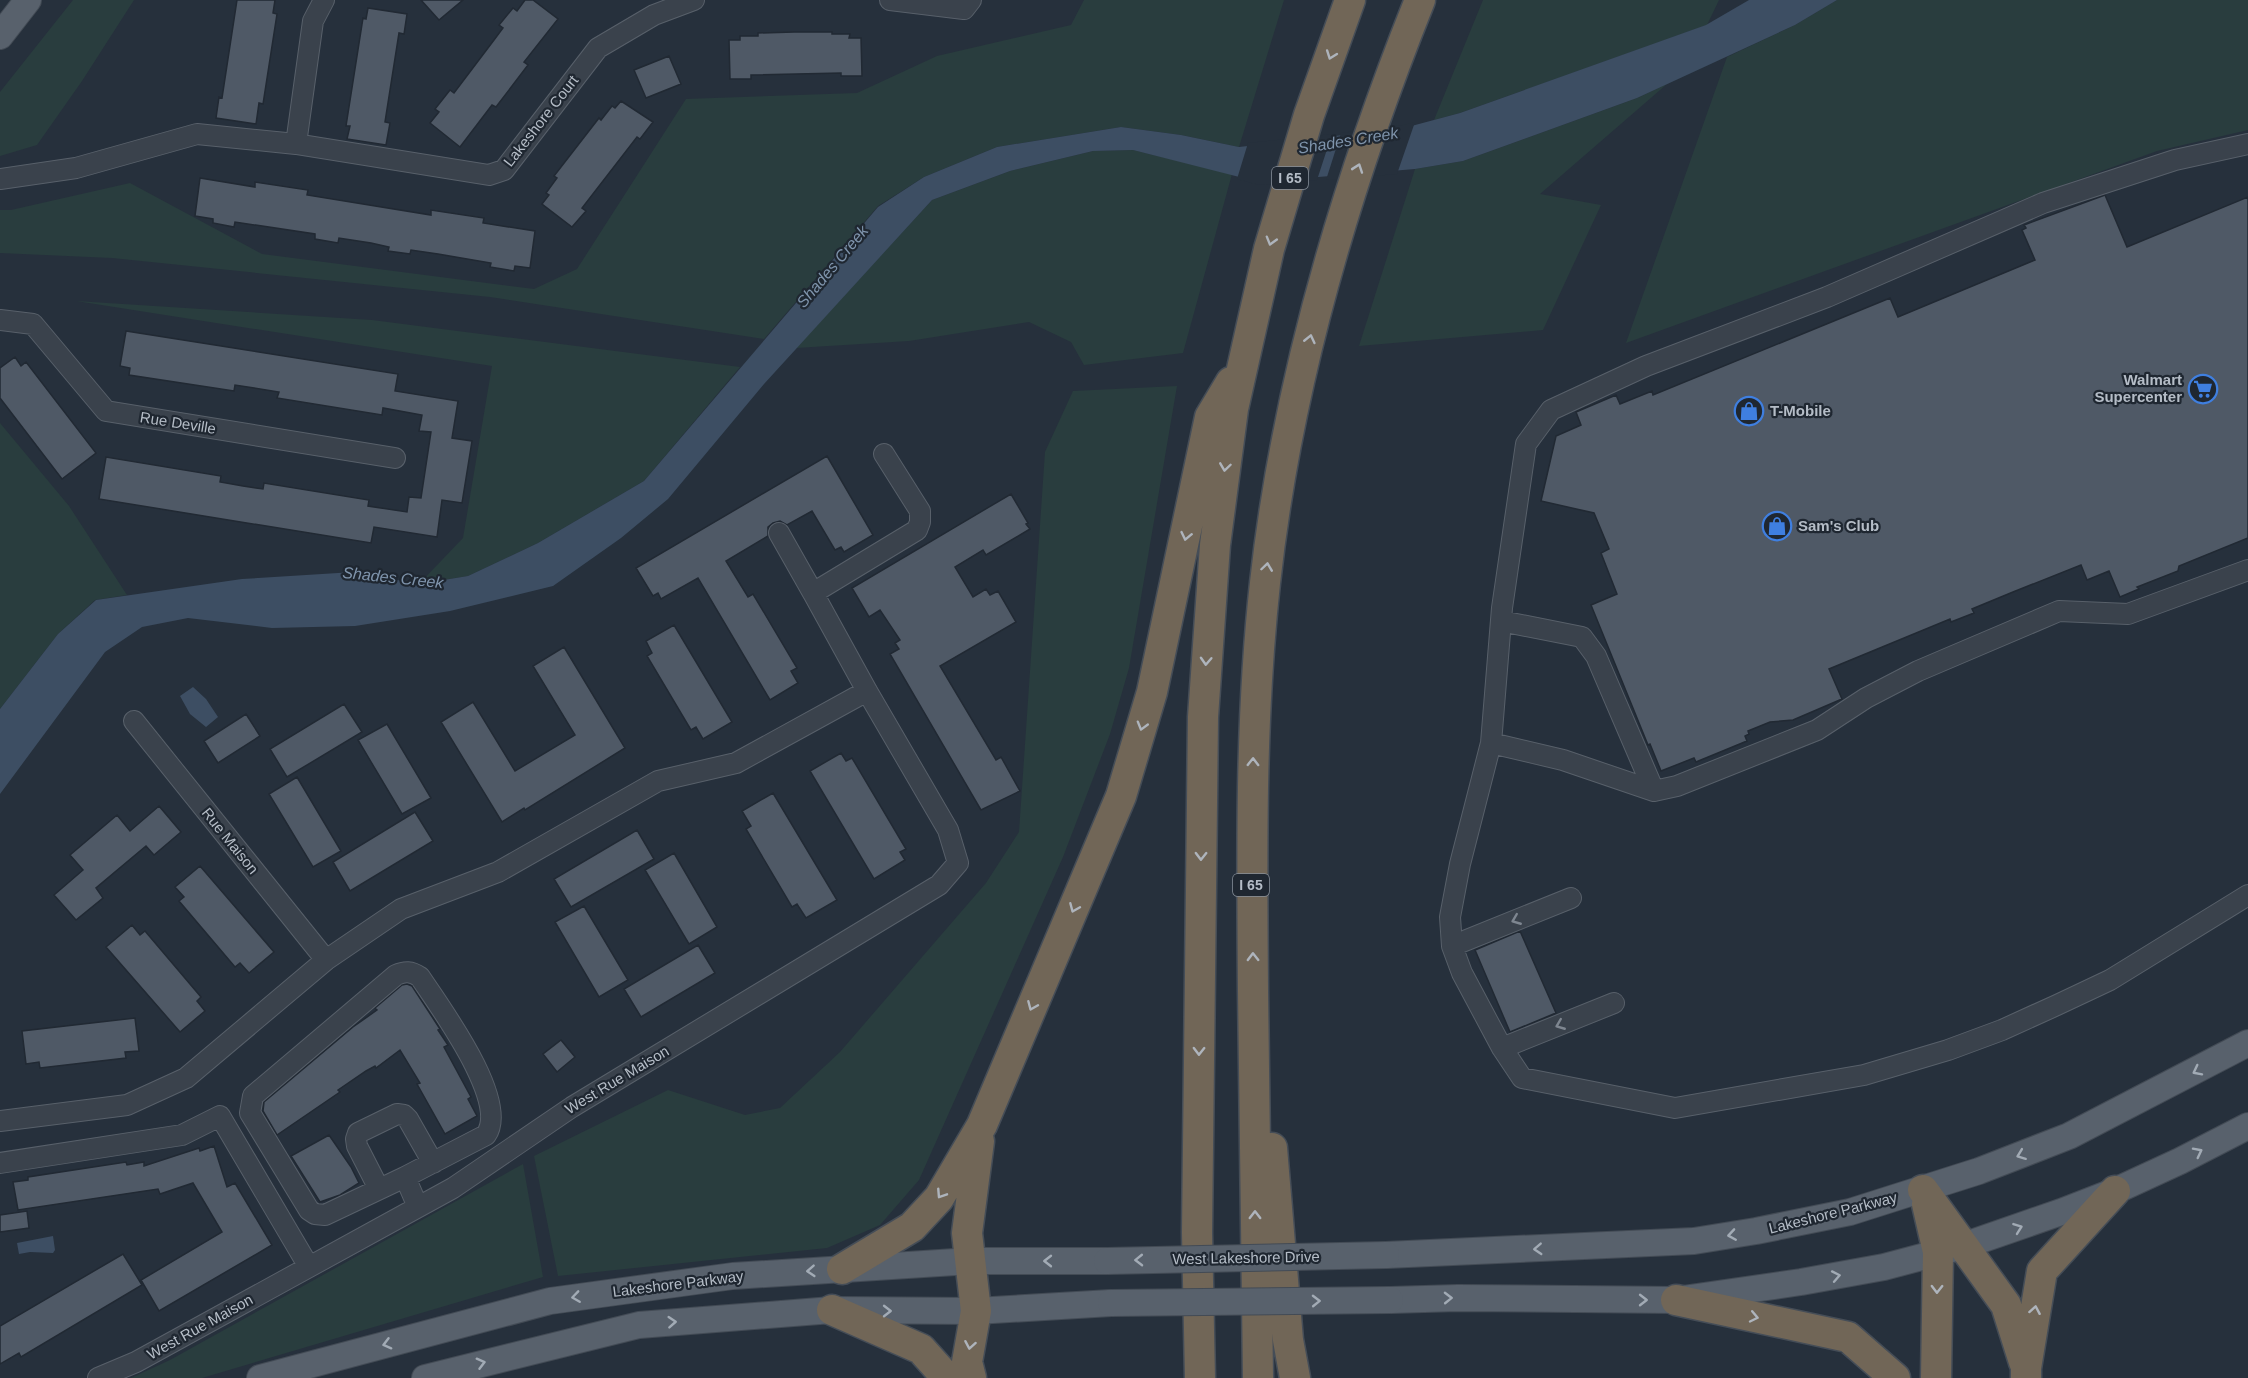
<svg xmlns="http://www.w3.org/2000/svg" width="2248" height="1378" viewBox="0 0 2248 1378" font-family="Arial,sans-serif">
	<rect width="100%" height="100%" fill="#26303c"/>
	<!-- green -->
	<path fill="#293d3e" d="M73 0H134L82 81 37 145 0 156V92Z
		M1084 0H1284L1239 147 1181 135 1121 127 997 147 924 177 878 206 764 339 490 297 112 258 0 253V210H11L130 183 262 254 534 289 577 269 686 99 857 93 937 56 1071 25Z
		M1483 0H1719L1707 25 1460 113 1434 120Z
		M1837 0H2248V130L2157 151 1626 343 1727 57 1795 25Z
		M1667 84 1540 194 1601 205 1543 330 1359 346 1415 169 1463 161 1637 98Z
		M1133 150 1232 174 1183 353 1084 365 1071 342 1029 322 909 341 796 348 932 200 1010 171 1093 151Z
		M76 301 372 320 740 367 644 481 538 543 468 576 419 584 463 538 492 366Z
		M1177 386 1129 668 1110 734 1063 857 919 1180 880 1225 827 1248 558 1276 534 1156 668 1090 745 1115 780 1108 840 1052 986 883 1019 832 1045 452 1073 391Z
		M0 423 69 506 127 595 95 600 58 634 0 709Z
		M523 1164 543 1277 202 1378H131L170 1360Z"/>
	<!-- water -->
	<path fill="#3d4e63" d="M1749 0H1837L1795 25 1637 98 1463 161 1415 169 1259 182 1133 150 1093 151 1010 171 932 200 764 384 668 499 621 538 553 586 450 611 355 626 272 628 188 618 142 627 105 652 0 794V709L58 634 96 600 242 579 354 572 419 584 468 576 538 543 644 481 878 207 924 177 997 147 1121 127 1181 135 1239 147 1404 128 1460 113 1706 25Z
		M193 687 206 699 218 717 206 727 190 714 180 696Z
		M53 1236 55 1250 53 1253 30 1252 19 1254 17 1243Z"/>
	<!-- pier -->
	<path fill="#26303c" d="M1415 122 1397 174 1326 180 1341 133 1403 125Z
		M1332 134 1317 180 1259 185 1237 179 1248 143Z"/>
	<!-- building -->
	<path fill="#4f5966" stroke="#212933" stroke-width="1.5" d="M237 0H275L273 13 277 14 263 104 259 103 256 124 216 118 219 97 222 98Z
		M421 0H463L439 20Z
		M525 0H533L558 19 524 62 528 65 496 107 492 105 460 147 430 123 439 112 435 109 450 90 454 93 494 40 503 28 499 25 513 8 517 11Z
		M368 8 407 14 404 34 399 33 385 122 390 123 386 145 347 139 350 126H346L363 18 366 19Z
		M794 32H832V34H850L849 38H861L862 76H841V73L751 75V79H730L729 40H740V36H758V33Z
		M669 56 681 84 646 98 634 70Z
		M621 101 653 122 640 139 637 137 582 208 586 211 572 227 542 204 549 195 546 193 557 178 554 176 599 118 601 120 612 106 615 108Z
		M200 178 255 187V182L308 190 307 195 431 215V210L484 218 483 223 535 231 530 268 515 266 514 271 490 267 491 263 438 254 411 250 410 254 388 251 389 247 371 243 339 238 338 243 315 239V234L235 222 234 227 213 223V219L195 216Z
		M2105 195 2127 247 2248 197V538L2179 566 2178 571 2137 587 2139 589 2120 597 2109 571 2087 580 2081 565 2013 592 1972 609 1974 613 1951 622 1950 619 1829 669 1842 699 1793 720 1770 722 1748 731 1749 734 1745 736 1747 741 1696 762 1694 758 1661 771 1650 744 1648 745 1591 605 1617 594 1601 553 1609 549 1594 513 1541 501 1556 436 1581 425 1576 412 1616 395 1620 404 1652 391 1653 395 1890 298 1898 317 2035 260 2022 230 2026 228 2024 225Z
		M126 331 398 374 395 391 458 401 452 438 472 441 462 503 442 500 437 537 374 527 371 543 99 499 106 457 221 476 220 482 243 486 263 489 264 483 369 500 368 506 407 512 409 497 421 498 431 432 419 431 422 415 383 408 382 415 277 398 279 392 235 385 234 391 129 375 130 368 120 366Z
		M15 357 21 366 26 362 96 453 62 479 0 398V368Z
		M827 456 873 535 844 552 841 547 835 550 812 511 787 525 780 521 773 523 768 527V536L726 561 748 597 753 594 797 668 791 671 798 683 770 700 698 578 661 599 658 593 653 596 636 568Z
		M1011 494 1028 523 1026 524 1030 529 986 555 983 550 955 567 973 597 986 589 990 595 998 591 1016 622 940 666 996 760 1001 757 1020 791 981 810 890 654 899 649 895 643 900 640 880 610 869 617 852 588Z
		M674 625 732 722 703 739 696 727 691 730 647 656 652 653 646 641Z
		M564 647 625 748 525 810 524 808 502 822 441 722 473 702 515 771 575 735 533 666Z
		M344 704 362 732 287 777 270 749Z
		M246 714 260 736 218 763 204 741Z
		M387 724 431 798 402 814 358 740Z
		M841 753 846 761 852 758 906 849 900 852 905 860 874 879 810 771Z
		M297 777 341 851 313 867 269 794Z
		M773 793 837 900 806 918 797 904 792 907 746 829 751 826 742 811Z
		M159 806 181 832 154 855 146 846 96 888 103 898 76 920 54 895 83 870 70 855 117 815 130 831Z
		M415 812 433 841 350 891 333 862Z
		M637 830 654 859 571 907 554 879Z
		M674 853 717 927 689 944 645 870Z
		M200 866 274 952 249 973 240 963 235 967 179 901 184 897 175 887Z
		M584 906 628 980 599 997 555 922Z
		M132 925 140 935 145 931 201 997 197 1001 205 1011 180 1032 106 947Z
		M1520 931 1556 1013 1510 1032 1475 950Z
		M698 945 715 973 641 1017 624 989Z
		M407 984 412 986 440 1029 438 1030 448 1045 444 1047 471 1097 468 1099 477 1116 445 1134 417 1084 420 1083 400 1050 376 1068 375 1066 366 1071 338 1090 340 1092 277 1135 263 1111 264 1102 353 1027 377 1010 375 1008 402 985Z
		M135 1018 139 1051 125 1052 126 1058 40 1068 39 1062 26 1064 22 1031Z
		M561 1040 575 1057 557 1072 543 1054Z
		M329 1135 351 1167 359 1183 340 1195 320 1202 291 1156Z
		M214 1146 227 1187 235 1183 272 1245 159 1311 141 1280 222 1232 193 1183 160 1194 158 1189 18 1210 13 1182 28 1180V1177L126 1162 127 1165 144 1162V1166L199 1148 200 1151Z
		M27 1211 29 1228 0 1232V1215Z
		M123 1254 142 1285 21 1357 19 1353 0 1364V1326Z"/>
	<g fill="none" stroke-linecap="round" stroke-linejoin="round">
		<!-- minor casing -->
		<g stroke="#58606a" stroke-width="22">
			<path id="minor" d="M890 0 964 9 971 0
				M296 144 313 21 324 0
				M2248 144 2175 160 2043 203 1827 297 1646 366 1551 410 1526 444 1502 608 1491 743 1563 760 1654 791 1677 786 1817 730 1866 698 1918 671 2059 611 2128 614 2248 570
				M0 179 76 168 197 134 296 144 489 175 504 170 598 48 654 15 694 0
				M0 320 33 324 106 411 395 458
				M779 533 813 593
				M1501 621 1582 637 1596 656 1654 791
				M134 721 326 960
				M1491 743 1460 864 1450 917 1452 946 1462 973 1502 1048 1522 1078 1675 1108 1864 1075 1948 1050 2002 1030 2057 1005 2110 980 2248 895
				M1452 946 1571 898
				M1502 1048 1614 1003
				M0 1121 127 1105 186 1078 326 960 401 909 498 872 658 781 736 763 867 691
				M0 1163 182 1135 220 1116 309 1267
				M405 1177 486 1135C510 1101 439 1006 420 977 411 971 405 971 396 975L253 1096 250 1113 309 1210 315 1214 325 1215 405 1177 418 1207
				M379 1189 357 1146 356 1139 358 1133 397 1114 404 1115 408 1119 433 1163
				M98 1378 136 1362 453 1188 572 1107 939 885 958 863 948 830 867 691 813 593 917 530 920 522V511L884 454"/>
		</g>
		<!-- major casing -->
		<g stroke="#434b55" stroke-width="28">
			<path id="major" d="M0 36 28 0
				M1386 1255 1694 1241 1756 1231 1850 1212 1979 1171 2069 1136 2248 1043
				M1390 1300 1458 1298 1676 1300 1801 1282 1884 1267 1963 1246 2061 1212 2115 1191 2180 1161 2248 1126
				M260 1378 550 1301 733 1276 971 1261H1107
				M425 1378 639 1325 832 1310 976 1311 1111 1303"/>
		</g>
		<!-- highway casing -->
		<g stroke="#454d57" stroke-width="33">
			<path id="highway" d="M1272 1148 1288 1340 1295 1378
				M1923 1190 2006 1305 2024 1362
				M1927 1204 1938 1252 1936 1378
				M842 1269 912 1227 939 1198 982 1125 1121 796 1152 692 1210 417 1231 382
				M1676 1300 1848 1337 1895 1378
				M832 1310 921 1349 947 1378
				M971 1378 967 1362 976 1311 967 1233 979 1141
				M1200 1378 1197 1233 1203 717 1215 545 1233 409 1269 249 1309 115 1350 0
				M1258 1378C1256 1249 1255 1120 1253 991 1252 855 1250 719 1265 583 1287 383 1345 187 1420 0
				M2026 1378V1368L2042 1271 2115 1191"/>
		</g>
		<!-- minor -->
		<use href="#minor" stroke="#3a424c" stroke-width="20"/>
		<!-- major -->
		<use href="#major" stroke="#58616c" stroke-width="26"/>
		<!-- highway -->
		<use href="#highway" stroke="#716657" stroke-width="30"/>
		<!-- major-bridge casing -->
		<g stroke="#434b55" stroke-width="28" stroke-linecap="butt">
			<path id="major-bridge" d="M1107 1261 1386 1255
				M1111 1303 1390 1300"/>
		</g>
		<!-- major-bridge -->
		<use href="#major-bridge" stroke="#58616c" stroke-width="26"/>
	</g>
	<!-- one-way arrows -->
	<defs><path id="oneway-chevron" d="M-2-3.5L2.5 0L-2 3.5" fill="none" stroke-width="1.6" stroke-linecap="round" stroke-linejoin="round" transform="scale(1.5)"/></defs>
	<g stroke="#aeb4bc">
		<use href="#oneway-chevron" transform="translate(1331 55) rotate(110)"/>
		<use href="#oneway-chevron" transform="translate(1358 168) rotate(-71)"/>
		<use href="#oneway-chevron" transform="translate(1271 241) rotate(106)"/>
		<use href="#oneway-chevron" transform="translate(1310 339) rotate(-77)"/>
		<use href="#oneway-chevron" transform="translate(1225 467) rotate(98)"/>
		<use href="#oneway-chevron" transform="translate(1186 536) rotate(102)"/>
		<use href="#oneway-chevron" transform="translate(1267 567) rotate(-82)"/>
		<use href="#oneway-chevron" transform="translate(1206 661) rotate(93)"/>
		<use href="#oneway-chevron" transform="translate(1142 726) rotate(106)"/>
		<use href="#oneway-chevron" transform="translate(1253 762) rotate(-89)"/>
		<use href="#oneway-chevron" transform="translate(1201 856) rotate(91)"/>
		<use href="#oneway-chevron" transform="translate(1074 908) rotate(113)"/>
		<use href="#oneway-chevron" transform="translate(1253 957) rotate(-91)"/>
		<use href="#oneway-chevron" transform="translate(1032 1006) rotate(113)"/>
		<use href="#oneway-chevron" transform="translate(1199 1051) rotate(91)"/>
		<use href="#oneway-chevron" transform="translate(941 1194) rotate(123)"/>
		<use href="#oneway-chevron" transform="translate(1255 1215) rotate(-90)"/>
		<use href="#oneway-chevron" transform="translate(1937 1289) rotate(91)"/>
		<use href="#oneway-chevron" transform="translate(2035 1310) rotate(-80)"/>
		<use href="#oneway-chevron" transform="translate(1754 1317) rotate(12)"/>
		<use href="#oneway-chevron" transform="translate(970 1345) rotate(100)"/>
	</g>
	<g stroke="#7e8690">
		<use href="#oneway-chevron" transform="translate(1516 920) rotate(158)"/>
		<use href="#oneway-chevron" transform="translate(1560 1025) rotate(158)"/>
	</g>
	<g stroke="#a2abb5">
		<use href="#oneway-chevron" transform="translate(2197 1071) rotate(153)"/>
		<use href="#oneway-chevron" transform="translate(2198 1152) rotate(-27)"/>
		<use href="#oneway-chevron" transform="translate(2021 1155) rotate(159)"/>
		<use href="#oneway-chevron" transform="translate(2018 1228) rotate(-20)"/>
		<use href="#oneway-chevron" transform="translate(1732 1235) rotate(171)"/>
		<use href="#oneway-chevron" transform="translate(1538 1249) rotate(177)"/>
		<use href="#oneway-chevron" transform="translate(1139 1260) rotate(179)"/>
		<use href="#oneway-chevron" transform="translate(1048 1261) rotate(180)"/>
		<use href="#oneway-chevron" transform="translate(811 1271) rotate(176)"/>
		<use href="#oneway-chevron" transform="translate(1836 1276) rotate(-11)"/>
		<use href="#oneway-chevron" transform="translate(576 1297) rotate(172)"/>
		<use href="#oneway-chevron" transform="translate(1448 1298) rotate(-1)"/>
		<use href="#oneway-chevron" transform="translate(1643 1300)"/>
		<use href="#oneway-chevron" transform="translate(1316 1301) rotate(-1)"/>
		<use href="#oneway-chevron" transform="translate(887 1311)"/>
		<use href="#oneway-chevron" transform="translate(672 1322) rotate(-4)"/>
		<use href="#oneway-chevron" transform="translate(387 1344) rotate(165)"/>
		<use href="#oneway-chevron" transform="translate(481 1363) rotate(-15)"/>
	</g>
	<!-- icons -->
	<defs>
		<g id="supermarket-ring" transform="scale(1.5)"><circle r="9.5" fill="#1f2731" stroke="#3f7fe0" stroke-width="1.5"/><path d="M-6-5.5h2.5l.6 2H6L4.5 2H-2.5L-4.4-4H-6ZM-1.5 3.2a1.3 1.3 0 1 0 .1 0ZM3 3.2a1.3 1.3 0 1 0 .1 0Z" fill="#3f7fe0"/></g>
		<g id="shop-ring" transform="scale(1.5)"><circle r="9.5" fill="#1f2731" stroke="#3f7fe0" stroke-width="1.5"/><path d="M-5-2.5h2.3a2.7 3.5 0 0 1 5.4 0H5L5.5 6h-11ZM-1.5-2.5h3a1.5 2.3 0 0 0-3 0Z" fill="#3f7fe0"/></g>
	</defs>
	<g fill-rule="evenodd">
		<use href="#supermarket-ring" x="2203" y="389"/>
		<use href="#shop-ring" x="1749" y="411"/>
		<use href="#shop-ring" x="1777" y="526"/>
	</g>
	<g text-anchor="middle" stroke-width="4.5" stroke-linejoin="round" paint-order="stroke">
		<!-- shield labels -->
		<g fill="#1f2731" stroke="#88909a" stroke-width="1.5">
			<rect x="1272" y="167" width="36" height="22" rx="4.5"/>
			<rect x="1233" y="874" width="36" height="22" rx="4.5"/>
		</g>
		<g font-size="14" font-weight="bold" fill="#b5bdc7">
			<text x="1290" y="183">I 65</text>
			<text x="1251" y="890">I 65</text>
		</g>
		<!-- street labels -->
		<g font-size="15" fill="#b5bdc7" stroke="#1f2731">
			<text transform="translate(541 121) rotate(-52)" y="5">Lakeshore Court</text>
			<text transform="translate(178 423) rotate(9)" y="5">Rue Deville</text>
			<text transform="translate(230 841) rotate(51)" y="5">Rue Maison</text>
			<text transform="translate(617 1080) rotate(-31)" y="5">West Rue Maison</text>
			<text transform="translate(1833 1213) rotate(-14)" y="5">Lakeshore Parkway</text>
			<text transform="translate(1246 1258) rotate(-1)" y="5">West Lakeshore Drive</text>
			<text transform="translate(678 1284) rotate(-7)" y="5">Lakeshore Parkway</text>
			<text transform="translate(200 1327) rotate(-29)" y="5">West Rue Maison</text>
		</g>
		<!-- poi labels -->
		<g font-size="15" font-weight="bold" fill="#b5bdc7" stroke="#1f2731" text-anchor="start">
			<text x="2182" y="385" text-anchor="end">Walmart<tspan x="2182" dy="17">Supercenter</tspan></text>
			<text x="1770" y="416">T-Mobile</text>
			<text x="1798" y="531">Sam's Club</text>
		</g>
		<!-- water labels -->
		<g font-size="16" font-style="italic" fill="#7f94ac" stroke="#1f2731">
			<text transform="translate(1348 140) rotate(-9)" y="6">Shades Creek</text>
			<text transform="translate(832 266) rotate(-50)" y="6">Shades Creek</text>
			<text transform="translate(393 577) rotate(6)" y="6">Shades Creek</text>
		</g>
	</g>
</svg>
